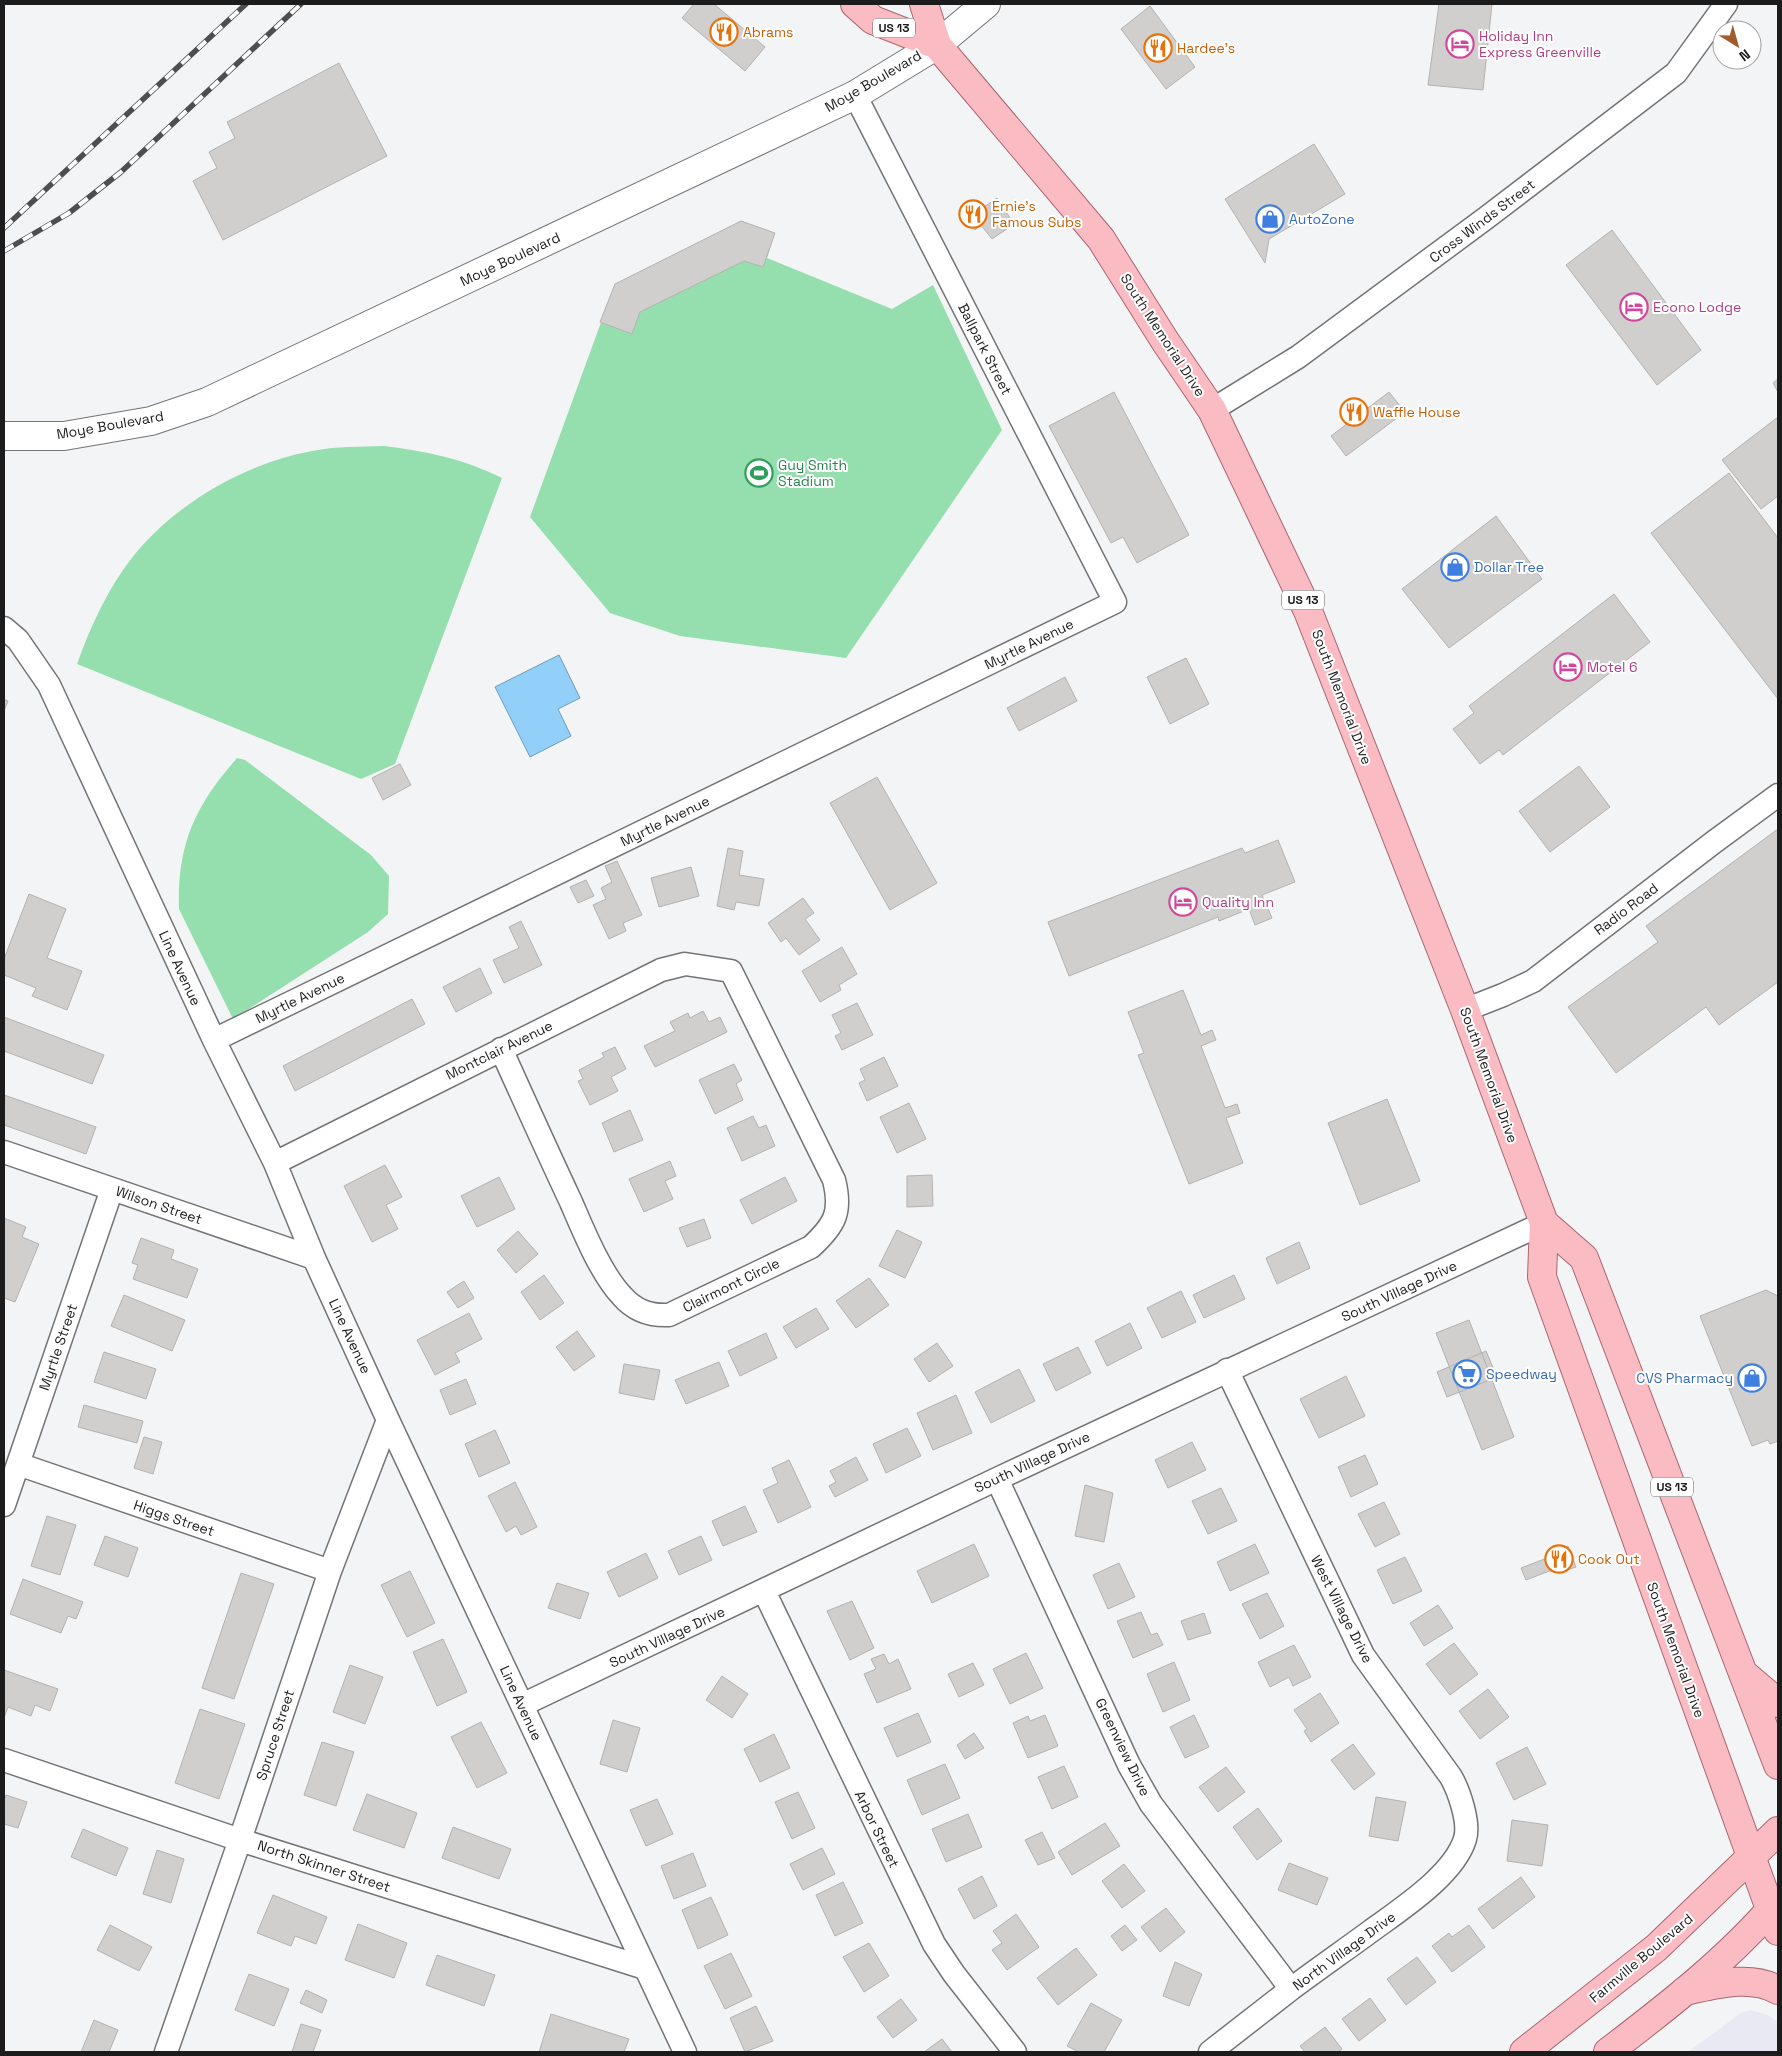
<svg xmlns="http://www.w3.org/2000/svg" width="1782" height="2056" viewBox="0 0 1782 2056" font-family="'Space Grotesk',sans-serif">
	<rect width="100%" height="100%" fill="#f3f4f6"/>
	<!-- built -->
	<path fill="#e8e9f3" d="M1750 2010 1768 2015 1778 2022V2052H1688L1741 2013Z"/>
	<!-- green -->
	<path fill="#95dead" d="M741 221 775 233 767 258 892 309 933 285 1002 430 846 658 680 636 610 613 530 517 615 284Z
		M384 446C425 451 465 459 502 478L395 764 361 779 77 664C91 625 109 586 135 554 178 502 246 463 312 451 336 446 360 447 384 446Z
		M237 758 245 760 371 855 389 876 388 914 368 932 233 1019 179 909C177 844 195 806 237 758Z"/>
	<!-- water -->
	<path fill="#93d0f9" stroke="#6f9ab7" d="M559 655 580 698 558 709 571 736 530 757 495 687Z"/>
	<!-- building -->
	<path fill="#d0cfcd" stroke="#b4b2b1" d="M694 4H714L765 47 745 71 682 18Z
		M1439 4H1492L1483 90 1428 85Z
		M1150 6 1195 67 1166 89 1121 29Z
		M339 63 387 156 223 240 193 181 217 168 209 152 235 138 227 122Z
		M1314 144 1345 194 1269 239 1265 263 1225 199Z
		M997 198 1014 224 992 239 981 225 975 230 968 218Z
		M741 221 775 233 763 267 744 261 640 312 632 334 600 322 615 284Z
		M1612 230 1701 350 1657 385 1566 265Z
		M1778 379V392L1773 383Z
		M1114 392 1189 535 1137 563 1123 537 1111 543 1049 426Z
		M1389 392 1405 412 1346 456 1331 436Z
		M1778 417V496L1761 509 1722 460Z
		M1729 473 1778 538V699L1651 533Z
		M1496 516 1542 579 1449 648 1402 589Z
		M1614 594 1650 642 1503 755 1499 750 1480 764 1453 729 1474 713 1469 706Z
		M1186 658 1209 704 1170 724 1147 677Z
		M1065 677 1077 701 1019 731 1007 708Z
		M4 699 8 701 4 711Z
		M400 764 411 785 383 800 372 778Z
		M1579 766 1610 807 1550 852 1519 811Z
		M877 777 937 883 890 910 830 803Z
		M1778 829V982L1719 1025 1706 1007 1616 1073 1568 1007 1658 942 1646 926Z
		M1278 840 1295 882 1262 895 1272 918 1255 925 1249 909 1219 921 1218 917 1069 976 1048 922 1242 848 1245 853Z
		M728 848 743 851 739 875 764 879 759 906 736 902 734 910 717 906Z
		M617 861 642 915 623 923 626 931 609 939 593 905 606 899 601 888 612 882 605 866Z
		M691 867 699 896 659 907 651 878Z
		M586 880 594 896 578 903 570 887Z
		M29 894 66 909 47 958 82 971 67 1010 32 996 36 988 4 975V959Z
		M803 898 814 913 805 919 820 940 799 955 786 938 781 942 768 923Z
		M521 921 542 965 504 983 493 960 519 948 509 927Z
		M842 947 857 974 839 985 841 990 820 1002 802 971Z
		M480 968 492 993 456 1012 443 987Z
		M1183 990 1201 1035 1212 1030 1216 1040 1201 1046 1225 1108 1237 1104 1240 1113 1226 1118 1243 1163 1189 1184 1138 1055 1144 1053 1128 1012Z
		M412 999 425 1024 295 1091 283 1066Z
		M857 1003 873 1035 842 1050 835 1036 841 1033 832 1015Z
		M703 1011 709 1022 720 1017 727 1032 655 1067 644 1046 675 1031 670 1022 688 1013 690 1018Z
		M4 1017 104 1055 92 1084 4 1051Z
		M615 1047 626 1069 611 1077 618 1091 590 1105 578 1081 583 1079 579 1070 604 1057 602 1053Z
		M884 1057 898 1086 867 1101 859 1083 865 1080 860 1069Z
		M734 1064 742 1080 736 1084 743 1100 715 1114 699 1080Z
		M4 1095 96 1127 86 1154 4 1125Z
		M1387 1099 1420 1181 1360 1205 1328 1123Z
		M909 1103 926 1139 897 1153 880 1117Z
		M630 1110 643 1140 614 1152 602 1123Z
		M753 1116 759 1128 766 1125 775 1146 742 1161 727 1128Z
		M670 1161 676 1176 665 1181 673 1199 644 1212 629 1179Z
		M385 1165 402 1197 386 1205 398 1229 372 1242 344 1186Z
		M932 1175 933 1206 907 1207V1176Z
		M499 1177 515 1209 477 1227 461 1196Z
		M785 1177 797 1201 752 1224 740 1200Z
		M4 1218 26 1227 22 1237 39 1244 15 1302 4 1298Z
		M704 1219 711 1238 687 1247 679 1228Z
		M897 1230 922 1242 905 1278 879 1266Z
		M518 1231 538 1254 516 1273 497 1250Z
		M141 1238 174 1250 171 1259 198 1269 187 1298 133 1279 138 1265 132 1263Z
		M1299 1242 1310 1268 1277 1284 1266 1258Z
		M544 1275 564 1303 540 1320 521 1292Z
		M1234 1275 1245 1299 1204 1318 1193 1295Z
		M869 1278 889 1305 856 1328 836 1301Z
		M464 1281 474 1298 458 1308 447 1292Z
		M1766 1290 1778 1296V1441L1770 1444 1768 1440 1752 1446 1700 1316Z
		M1181 1291 1196 1322 1162 1338 1147 1308Z
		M124 1295 185 1320 172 1351 111 1326Z
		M816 1308 829 1329 796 1348 783 1327Z
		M469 1313 482 1339 455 1353 460 1362 435 1375 417 1340Z
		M1469 1320 1514 1437 1482 1450 1436 1333Z
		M1130 1323 1142 1348 1107 1366 1095 1341Z
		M577 1331 595 1356 574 1371 556 1347Z
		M766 1333 777 1358 740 1376 728 1351Z
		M937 1343 953 1366 929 1382 914 1359Z
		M1078 1347 1091 1373 1056 1391 1043 1364Z
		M1486 1351 1497 1377 1447 1397 1437 1372Z
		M104 1352 156 1369 146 1399 94 1382Z
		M719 1362 729 1386 686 1404 675 1380Z
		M624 1364 660 1370 654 1400 619 1393Z
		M1019 1369 1035 1401 991 1423 975 1392Z
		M1346 1376 1365 1416 1319 1438 1300 1399Z
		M466 1379 476 1404 450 1415 440 1390Z
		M956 1395 972 1433 933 1450 917 1413Z
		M84 1405 143 1421 137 1443 78 1427Z
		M907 1428 921 1456 886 1473 873 1444Z
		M495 1430 510 1463 479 1477 465 1444Z
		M144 1437 162 1442 153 1474 134 1468Z
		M1192 1442 1206 1470 1168 1488 1155 1460Z
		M1365 1455 1378 1484 1351 1497 1338 1467Z
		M856 1457 868 1480 835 1497 829 1486 836 1482 830 1471Z
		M789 1460 811 1507 778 1523 763 1490 778 1483 772 1468Z
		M515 1482 537 1527 521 1535 516 1526 506 1532 488 1496Z
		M1085 1485 1113 1493 1104 1542 1075 1536Z
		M1221 1488 1237 1521 1208 1534 1192 1501Z
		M1384 1502 1400 1534 1375 1547 1358 1514Z
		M745 1506 757 1532 723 1546 712 1521Z
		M47 1516 76 1525 60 1575 31 1566Z
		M105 1536 138 1548 128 1577 94 1565Z
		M701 1536 712 1560 679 1575 668 1551Z
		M974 1544 989 1576 932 1603 917 1571Z
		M1255 1544 1269 1573 1230 1591 1217 1562Z
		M1568 1546 1576 1567 1567 1570 1565 1565 1526 1580 1521 1568 1560 1553 1559 1550Z
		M646 1553 658 1578 619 1597 607 1572Z
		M1405 1557 1422 1591 1393 1604 1377 1570Z
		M1119 1563 1135 1597 1108 1609 1093 1575Z
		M410 1571 435 1623 407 1637 381 1585Z
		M241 1573 274 1584 234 1699 202 1688Z
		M23 1579 83 1602 76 1619 68 1616 61 1633 10 1614Z
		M557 1583 589 1593 580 1619 548 1608Z
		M1267 1593 1284 1626 1260 1639 1242 1604Z
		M852 1601 874 1648 850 1660 827 1611Z
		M1438 1605 1453 1628 1424 1646 1410 1623Z
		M1141 1612 1151 1635 1157 1633 1163 1645 1133 1658 1117 1621Z
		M1204 1613 1211 1633 1188 1640 1181 1621Z
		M443 1639 467 1692 437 1706 413 1652Z
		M1454 1643 1478 1674 1450 1695 1426 1664Z
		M1294 1645 1311 1677 1293 1686 1289 1677 1270 1687 1258 1662Z
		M1026 1653 1043 1688 1010 1704 993 1669Z
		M884 1654 889 1664 898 1659 911 1689 877 1703 864 1674 876 1669 871 1659Z
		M1174 1662 1190 1700 1163 1712 1147 1674Z
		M973 1663 984 1685 959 1697 948 1674Z
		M350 1665 383 1677 365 1724 333 1712Z
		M4 1670 58 1689 50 1711 35 1705 31 1716 8 1707 4 1718Z
		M722 1676 748 1694 732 1718 706 1700Z
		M1488 1689 1509 1717 1480 1739 1459 1711Z
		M1320 1693 1339 1723 1311 1742 1304 1731 1307 1729 1294 1710Z
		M200 1709 245 1724 219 1799 175 1783Z
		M918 1713 931 1742 897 1757 884 1728Z
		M1045 1715 1058 1746 1028 1758 1013 1723 1028 1716 1030 1721Z
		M1194 1715 1209 1747 1185 1758 1170 1727Z
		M613 1720 640 1728 627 1772 600 1764Z
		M481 1722 507 1773 477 1788 451 1737Z
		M974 1733 984 1748 965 1759 957 1745Z
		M774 1734 790 1768 760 1782 744 1749Z
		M322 1742 354 1752 336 1806 304 1795Z
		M1353 1744 1375 1774 1354 1790 1331 1760Z
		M1527 1747 1546 1784 1514 1800 1496 1763Z
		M945 1764 960 1798 922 1815 907 1780Z
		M1064 1766 1078 1797 1052 1809 1038 1777Z
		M1226 1767 1245 1792 1218 1812 1199 1787Z
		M798 1792 815 1828 792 1839 775 1802Z
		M367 1794 417 1813 404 1848 353 1830Z
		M6 1795 27 1802 18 1828 4 1824V1800Z
		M1376 1797 1406 1802 1398 1841 1369 1836Z
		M657 1799 673 1834 646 1846 630 1810Z
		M1258 1808 1282 1841 1257 1860 1233 1827Z
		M968 1814 982 1847 946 1862 932 1829Z
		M1512 1820 1548 1825 1542 1866 1507 1861Z
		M1105 1823 1120 1846 1072 1875 1058 1852Z
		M453 1827 511 1849 499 1879 442 1858Z
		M83 1829 128 1848 116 1876 71 1857Z
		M1042 1832 1055 1858 1038 1865 1025 1840Z
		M822 1848 835 1874 803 1890 790 1864Z
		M157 1850 184 1859 171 1903 143 1894Z
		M693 1853 706 1886 674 1899 661 1866Z
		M1289 1863 1328 1878 1317 1905 1278 1890Z
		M1124 1864 1145 1891 1122 1908 1102 1881Z
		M982 1876 997 1906 974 1919 958 1889Z
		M1521 1877 1535 1897 1493 1929 1478 1909Z
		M843 1882 863 1923 835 1936 816 1895Z
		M273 1895 327 1917 316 1944 295 1936 291 1946 257 1933Z
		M711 1897 728 1935 698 1949 682 1910Z
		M1166 1908 1185 1932 1160 1952 1141 1927Z
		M1016 1914 1039 1947 1007 1970 992 1950 1002 1943 993 1931Z
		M358 1924 407 1943 394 1978 345 1960Z
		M110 1925 152 1947 139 1971 97 1950Z
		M1125 1925 1137 1940 1122 1951 1111 1936Z
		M1469 1925 1485 1947 1452 1972 1432 1946 1449 1933 1452 1937Z
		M869 1943 889 1976 864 1992 843 1957Z
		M1076 1948 1097 1975 1058 2005 1037 1978Z
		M731 1953 752 1996 725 2009 704 1966Z
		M437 1955 495 1975 484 2006 426 1985Z
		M1417 1957 1436 1982 1406 2005 1387 1979Z
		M1175 1962 1202 1974 1189 2006 1163 1996Z
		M249 1974 289 1989 274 2026 235 2010Z
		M306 1990 327 2000 322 2013 300 2003Z
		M1370 1998 1386 2020 1359 2041 1342 2019Z
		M901 1999 917 2020 893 2038 877 2017Z
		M1091 2003 1122 2020 1104 2052H1079L1067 2046Z
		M756 2006 773 2041 745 2052 730 2018Z
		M551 2014 629 2039 624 2052H539Z
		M94 2020 118 2030 109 2052H81Z
		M301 2024 321 2030 313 2052H292Z
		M1325 2027 1342 2049 1338 2052H1305L1300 2046Z
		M942 2039 952 2052H924Z"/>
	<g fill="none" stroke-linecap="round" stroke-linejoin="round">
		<!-- street casing -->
		<g stroke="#747476" stroke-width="25">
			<path id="street" d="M1212 410 1298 357 1486 218 1676 73 1726 4
				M4 628 18 640 49 685 214 1040 275 1163 314 1258 388 1420 685 2052
				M1465 1010 1503 995 1533 981 1714 842 1778 795
				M214 1040 1115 602 855 95
				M4 1152 314 1258
				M275 1163 661 970 685 964 731 971 834 1180C842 1212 835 1225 811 1247L669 1315C650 1316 635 1311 622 1296 601 1274 583 1230 571 1202 547 1151 524 1100 501 1049
				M18 1464 330 1571
				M997 1479 1129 1765 1151 1804 1291 1989
				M4 1505 112 1189
				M764 1591 934 1944 954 1974 1015 2052
				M522 1705 997 1479 1544 1223
				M4 1760 240 1840 645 1968
				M166 2052 240 1840 330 1571 388 1420
				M1210 2052C1237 2031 1264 2010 1291 1989 1318 1969 1345 1950 1371 1931 1401 1909 1454 1875 1465 1839 1470 1823 1459 1791 1451 1777L1363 1655 1227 1370"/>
		</g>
		<!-- secondary casing -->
		<g stroke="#747476" stroke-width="30">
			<path id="secondary" d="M4 436H64L151 421 207 402 855 95 937 45 986 4"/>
		</g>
		<!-- primary casing -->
		<g stroke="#aa666f" stroke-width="30">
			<path id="primary" d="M855 4 873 20 937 45
				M924 4 937 45 1101 239 1165 341 1212 410 1308 611 1465 1010 1544 1223 1542 1277 1778 1931
				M1544 1223 1584 1258 1778 1765
				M1745 1675 1778 1703
				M1685 1991C1714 1985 1750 1974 1778 1990
				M1524 2052 1656 1948 1778 1831
				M1608 2052C1667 2007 1730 1958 1778 1901"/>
		</g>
		<!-- street -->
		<use href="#street" stroke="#fff" stroke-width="22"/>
		<!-- secondary -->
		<use href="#secondary" stroke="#fff" stroke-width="28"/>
		<!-- primary -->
		<use href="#primary" stroke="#fabbc3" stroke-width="28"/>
		<!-- rail casing -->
		<g stroke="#4e4e4f" stroke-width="5.5">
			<path id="rail" d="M4 228 246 4
				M4 251 69 213 121 172 301 4"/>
		</g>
		<!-- rail -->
		<use href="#rail" stroke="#fff" stroke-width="4" stroke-dasharray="11" stroke-linecap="butt"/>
	</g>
	<!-- icons -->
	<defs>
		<g id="restaurant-ring" transform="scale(1.4375)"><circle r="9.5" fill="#fff" stroke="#e8710a" stroke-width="1.5"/><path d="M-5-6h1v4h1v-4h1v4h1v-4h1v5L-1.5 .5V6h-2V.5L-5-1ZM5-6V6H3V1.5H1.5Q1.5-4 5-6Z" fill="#e8710a"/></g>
		<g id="hotel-ring" transform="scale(1.4375)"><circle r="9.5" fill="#fff" stroke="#d1479c" stroke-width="1.5"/><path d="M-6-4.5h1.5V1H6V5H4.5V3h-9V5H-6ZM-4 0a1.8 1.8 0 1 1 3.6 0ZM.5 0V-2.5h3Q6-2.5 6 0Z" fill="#d1479c"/></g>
		<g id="shop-ring" transform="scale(1.4375)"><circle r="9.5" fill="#fff" stroke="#3f7fe0" stroke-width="1.5"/><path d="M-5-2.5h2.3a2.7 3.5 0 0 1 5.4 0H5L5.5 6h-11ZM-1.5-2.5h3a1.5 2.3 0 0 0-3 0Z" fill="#3f7fe0"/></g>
		<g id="stadium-ring" transform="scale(1.4375)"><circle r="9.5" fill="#fff" stroke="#2e9e5b" stroke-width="1.5"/><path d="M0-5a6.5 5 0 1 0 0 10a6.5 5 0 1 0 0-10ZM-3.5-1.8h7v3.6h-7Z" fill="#2e9e5b"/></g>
		<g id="supermarket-ring" transform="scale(1.4375)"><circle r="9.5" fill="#fff" stroke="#3f7fe0" stroke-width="1.5"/><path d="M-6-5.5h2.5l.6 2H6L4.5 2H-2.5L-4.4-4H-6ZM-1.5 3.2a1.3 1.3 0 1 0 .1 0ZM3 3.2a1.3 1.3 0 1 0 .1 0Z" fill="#3f7fe0"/></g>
	</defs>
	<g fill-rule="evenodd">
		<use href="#restaurant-ring" x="724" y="32"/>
		<use href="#hotel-ring" x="1460" y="44"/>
		<use href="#restaurant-ring" x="1158" y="48"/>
		<use href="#restaurant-ring" x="973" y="214"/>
		<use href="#shop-ring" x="1270" y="219"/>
		<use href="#hotel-ring" x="1634" y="307"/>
		<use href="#restaurant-ring" x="1354" y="412"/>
		<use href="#stadium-ring" x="759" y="473"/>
		<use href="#shop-ring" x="1455" y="567"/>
		<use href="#hotel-ring" x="1568" y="667"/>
		<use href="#hotel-ring" x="1183" y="902"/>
		<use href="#supermarket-ring" x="1467" y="1374"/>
		<use href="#shop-ring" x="1752" y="1378"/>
		<use href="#restaurant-ring" x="1559" y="1559"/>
	</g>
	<g text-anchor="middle" stroke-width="4" stroke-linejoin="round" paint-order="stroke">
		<!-- shield labels -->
		<g fill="#fff" stroke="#606061" stroke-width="1">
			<rect x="873" y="18.5" width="42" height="19" rx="4"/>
			<rect x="1282" y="590.5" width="42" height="19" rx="4"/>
			<rect x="1651" y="1477.5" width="42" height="19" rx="4"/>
		</g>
		<g font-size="12" font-weight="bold" fill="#1c1c1d">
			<text x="894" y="32">US 13</text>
			<text x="1303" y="604">US 13</text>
			<text x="1672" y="1491">US 13</text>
		</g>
		<!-- food labels -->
		<g font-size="14" fill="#c56008" stroke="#fff" text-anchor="start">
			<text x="743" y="37">Abrams</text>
			<text x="1177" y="53">Hardee's</text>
			<text x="992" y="211">Ernie’s<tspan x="992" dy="16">Famous Subs</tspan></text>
			<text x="1373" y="417">Waffle House</text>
			<text x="1578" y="1564">Cook Out</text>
		</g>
		<!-- hotel labels -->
		<g font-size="14" fill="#b23c85" stroke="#fff" text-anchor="start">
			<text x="1479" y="41">Holiday Inn<tspan x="1479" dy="16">Express Greenville</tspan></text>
			<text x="1653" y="312">Econo Lodge</text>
			<text x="1587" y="672">Motel 6</text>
			<text x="1202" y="907">Quality Inn</text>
		</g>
		<!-- street labels -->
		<g font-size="14" fill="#1c1c1d" stroke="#fff">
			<text transform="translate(873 81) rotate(-30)" y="5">Moye Boulevard</text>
			<text transform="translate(1482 221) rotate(-37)" y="5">Cross Winds Street</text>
			<text transform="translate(510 259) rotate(-25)" y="5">Moye Boulevard</text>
			<text transform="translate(1163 335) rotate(57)" y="5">South Memorial Drive</text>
			<text transform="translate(985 349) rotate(63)" y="5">Ballpark Street</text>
			<text transform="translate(110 425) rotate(-10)" y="5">Moye Boulevard</text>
			<text transform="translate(1029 644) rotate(-26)" y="5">Myrtle Avenue</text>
			<text transform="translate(1342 697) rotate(69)" y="5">South Memorial Drive</text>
			<text transform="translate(665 821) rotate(-26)" y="5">Myrtle Avenue</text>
			<text transform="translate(1626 909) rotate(-37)" y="5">Radio Road</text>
			<text transform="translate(180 968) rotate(65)" y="5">Line Avenue</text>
			<text transform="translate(300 998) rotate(-26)" y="5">Myrtle Avenue</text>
			<text transform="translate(499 1050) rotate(-26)" y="5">Montclair Avenue</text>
			<text transform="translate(1489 1075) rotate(70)" y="5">South Memorial Drive</text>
			<text transform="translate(159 1205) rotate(19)" y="5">Wilson Street</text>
			<text transform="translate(731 1285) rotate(-26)" y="5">Clairmont Circle</text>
			<text transform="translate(1399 1291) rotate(-25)" y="5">South Village Drive</text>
			<text transform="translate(350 1336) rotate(65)" y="5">Line Avenue</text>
			<text transform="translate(58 1347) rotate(-71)" y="5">Myrtle Street</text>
			<text transform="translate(1032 1462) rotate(-25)" y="5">South Village Drive</text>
			<text transform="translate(174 1518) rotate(19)" y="5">Higgs Street</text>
			<text transform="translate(1342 1609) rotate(63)" y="5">West Village Drive</text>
			<text transform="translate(667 1637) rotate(-25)" y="5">South Village Drive</text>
			<text transform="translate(1676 1650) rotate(70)" y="5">South Memorial Drive</text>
			<text transform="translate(521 1703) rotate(65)" y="5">Line Avenue</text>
			<text transform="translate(275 1735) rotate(-72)" y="5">Spruce Street</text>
			<text transform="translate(1123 1747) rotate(64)" y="5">Greenview Drive</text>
			<text transform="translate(877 1829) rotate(64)" y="5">Arbor Street</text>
			<text transform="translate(324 1866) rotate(18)" y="5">North Skinner Street</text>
			<text transform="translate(1344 1951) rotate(-36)" y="5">North Village Drive</text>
			<text transform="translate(1641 1958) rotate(-40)" y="5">Farmville Boulevard</text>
		</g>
		<!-- shop labels -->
		<g font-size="14" fill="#366cbe" stroke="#fff" text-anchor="start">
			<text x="1289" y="224">AutoZone</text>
			<text x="1474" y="572">Dollar Tree</text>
			<text x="1486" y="1379">Speedway</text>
			<text x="1733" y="1383" text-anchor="end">CVS Pharmacy</text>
		</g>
		<!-- leisure labels -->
		<g font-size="14" fill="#27864d" stroke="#fff" text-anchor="start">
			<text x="778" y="470">Guy Smith<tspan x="778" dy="16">Stadium</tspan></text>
		</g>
	</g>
	<!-- border -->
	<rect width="1782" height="2056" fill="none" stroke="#1c1c1d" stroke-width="10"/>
	<!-- north arrow -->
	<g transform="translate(1737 45) rotate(143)"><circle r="24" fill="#ffffff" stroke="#a4a4a5"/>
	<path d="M0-4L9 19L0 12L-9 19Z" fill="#a15c2e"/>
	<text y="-8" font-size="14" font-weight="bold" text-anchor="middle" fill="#1c1c1d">N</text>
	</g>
</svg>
